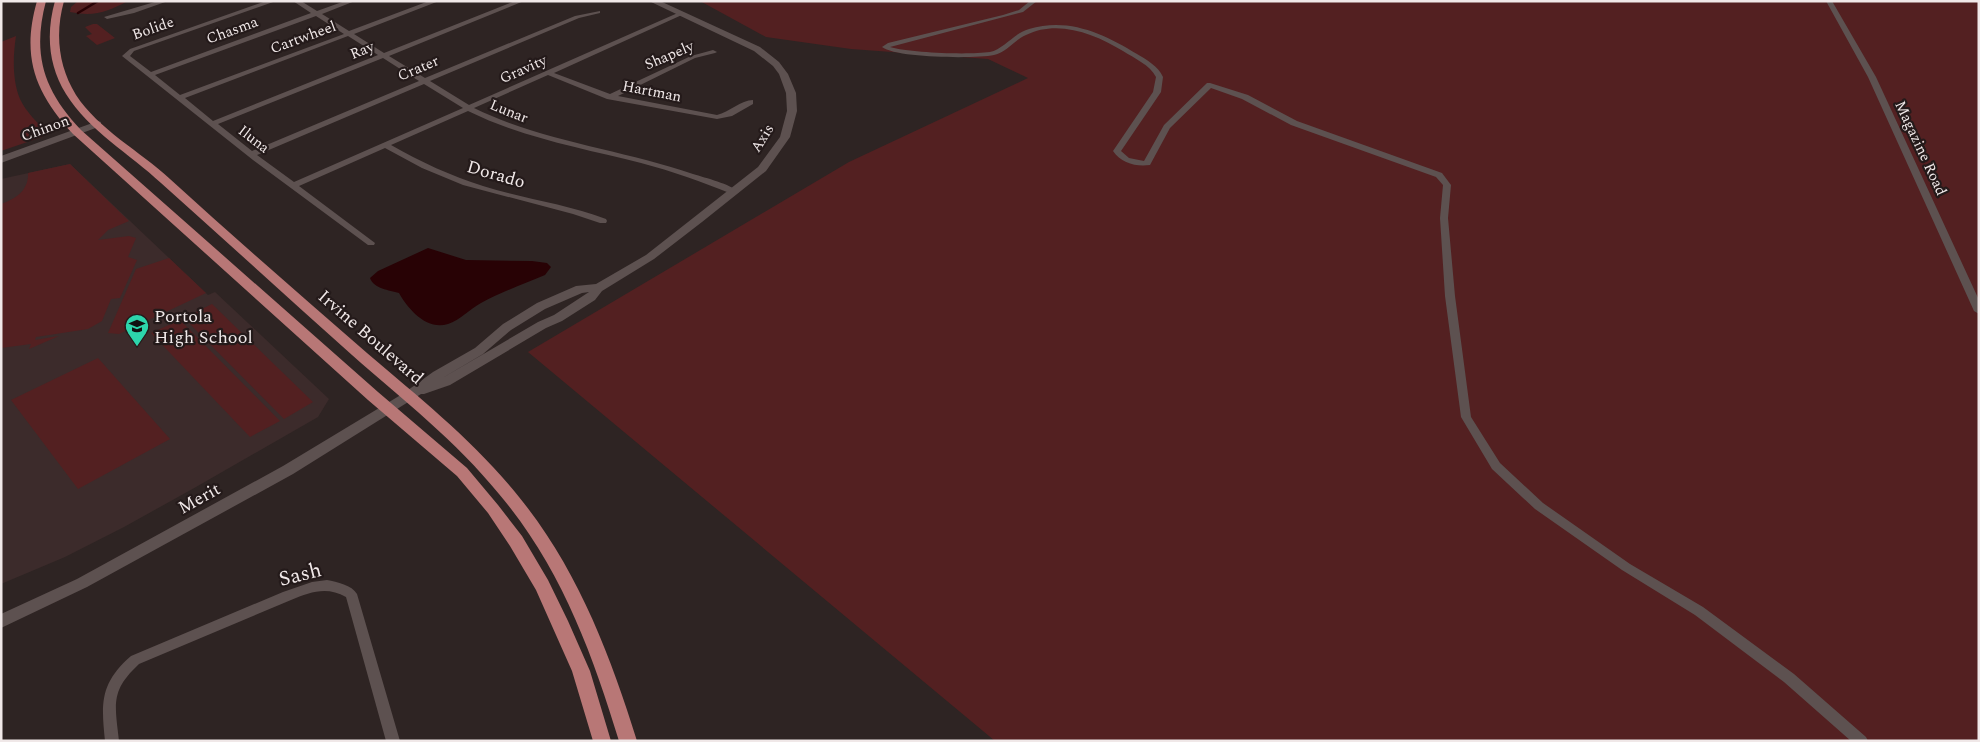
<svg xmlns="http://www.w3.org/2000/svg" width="1980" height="742" viewBox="0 0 1980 742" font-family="Spectral,serif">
	<rect width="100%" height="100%" fill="#2e2423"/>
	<!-- built -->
	<path fill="#3c2b2b" d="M70 164 208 295 215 292 329 399 318 417 196 487 124 527 65 557 1 584V179Z"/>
	<!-- green -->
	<path fill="#532021" d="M78 1H128C106 12 95 17 70 12L71 7Z
		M700 1H1979V741H995L528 352 849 162 1028 78 988 59 851 49 766 37Z
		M93 24H97L115 38 97 45 86 36 92 34 85 27Z
		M16 36C13 55 12 80 20 99 26 112 38 123 47 133L42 137 1 151V42Z
		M70 164 129 221 108 230 98 240 129 236 136 238 128 257 137 260 120 298 111 299 102 321 88 329 36 337 35 340 59 336 29 349 31 344 1 348V204C16 199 29 190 28 173Z
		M169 258 206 293 119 334 108 333 136 269Z
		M212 304 313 402 284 419 184 318Z
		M180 320 280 421 250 437 151 333Z
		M98 358 170 439 78 489 11 400Z"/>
	<!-- water -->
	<path fill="#280205" d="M428 248 466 260 532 261 547 263 551 267 545 275C524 284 501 292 481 303 470 309 460 320 448 324 427 331 408 309 399 293 389 290 374 289 370 278L378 271Z"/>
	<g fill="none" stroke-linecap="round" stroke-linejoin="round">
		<!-- stream -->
		<path stroke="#280205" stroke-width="2.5" d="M78 13 98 1"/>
		<!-- minor -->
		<path fill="#5d5150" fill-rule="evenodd" d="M158 1H168L134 13 107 19 104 17Z
			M266 1H276L134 51 130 56 151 72 311 13 293 1H301L317 11 345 1H355L322 14 349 31 429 1H439L354 34 384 53 515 1H524L389 56 425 78 575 16 600 11V13L579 18 430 81 469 105 680 12H684V14L554 73 610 94 691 56 713 50 717 52 715 53 695 58 618 96 717 115C729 112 741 100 753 100V104L732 116 717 119 607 99 548 75 474 108C544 142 621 149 693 174 706 178 730 184 739 192L735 194H732C702 182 672 171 641 163 582 148 523 138 468 111L391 145C421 162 451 176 483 186 524 199 566 204 606 219L607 221 606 223H600L573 214 463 185 422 168 385 148 299 186 375 243 374 245H368L253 160 122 56 130 49ZM316 16 344 34 180 95 155 75ZM348 36 378 55 213 121 185 98ZM383 58 419 81 252 151 218 124ZM424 84 463 108 294 182 257 155Z
			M1030 1H1037L1023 12 890 47C911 53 968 55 990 52 1004 49 1014 33 1029 29 1069 17 1104 34 1137 54 1147 60 1158 66 1163 77L1161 92 1121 151 1129 158 1144 161 1164 125 1207 83H1210L1248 95 1297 121 1442 173 1451 185 1448 218 1455 296 1471 417 1500 463 1543 503 1630 564 1703 607 1794 674 1866 737 1868 741H1851L1784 682 1695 615 1622 570 1535 509 1492 469 1461 417 1445 296 1440 218 1443 185 1436 177 1291 125 1242 99 1211 88 1170 128 1150 165C1136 167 1121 163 1113 151L1153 92 1156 77C1150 65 1134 58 1123 51 1095 34 1058 19 1026 35 1014 40 1007 52 994 55 975 59 896 58 882 47L888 43 1003 15 1019 10Z
			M1826 1H1832L1876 77 1979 300V314L1974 311 1868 77Z
			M327 580C337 582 352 585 357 594L400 741H386L346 597C327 586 310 592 291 600L139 664C110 691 115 704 119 741H105C101 703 100 683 131 656L283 592 312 582Z"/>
		<!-- tertiary -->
		<path fill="#5d5150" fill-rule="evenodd" d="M649 1H660L760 47 779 62 788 74 796 93 797 111 790 137 766 171 702 222 654 259 602 291 595 300 562 321 546 328 450 385 424 394H421L293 474 87 587 1 628V614L77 579 283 466 404 393 433 372 475 348 503 324 537 303 576 286 596 284 646 255 758 167 780 137 787 111 786 93 779 74 773 66 754 51ZM589 292 554 315 538 322 439 380 483 354 511 330 545 309 582 293Z
			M98 121 101 122V126L1 163V156Z"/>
		<!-- primary -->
		<path fill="#b87776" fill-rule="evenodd" d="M37 1H46C32 54 43 90 81 130L378 392 467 468 498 505 522 536 548 580 568 621 590 671 611 741H593L572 671 536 590 510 546 488 513 457 476 368 400 73 134C35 93 21 57 37 1Z
			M55 1H64C55 33 58 66 76 95 99 130 140 151 170 179 235 238 301 296 367 353 421 399 475 442 519 497 577 568 610 654 637 741H619C592 652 560 566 499 494 456 441 403 400 352 355 288 298 225 240 161 183 130 154 89 131 66 94 48 65 46 33 55 1Z"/>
	</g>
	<!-- icons -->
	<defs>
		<g id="school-pin" transform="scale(1.25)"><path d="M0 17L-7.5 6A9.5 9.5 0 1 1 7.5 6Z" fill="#2dd5ab" stroke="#241a1a"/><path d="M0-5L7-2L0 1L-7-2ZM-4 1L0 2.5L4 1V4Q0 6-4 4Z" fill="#111"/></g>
	</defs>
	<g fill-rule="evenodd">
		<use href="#school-pin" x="137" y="326"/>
	</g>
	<g text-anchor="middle" stroke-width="4.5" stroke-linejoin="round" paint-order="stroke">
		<!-- far-street labels -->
		<g font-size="15" fill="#f0e8e8" stroke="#241a1a">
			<text transform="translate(153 28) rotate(-19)" y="5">Bolide</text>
			<text transform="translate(232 30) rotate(-20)" y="5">Chasma</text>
			<text transform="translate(303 37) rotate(-20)" y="5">Cartwheel</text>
			<text transform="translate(362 50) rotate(-22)" y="5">Ray</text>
			<text transform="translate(669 55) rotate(-23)" y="5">Shapely</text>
			<text transform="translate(418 68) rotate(-23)" y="5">Crater</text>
			<text transform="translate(523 69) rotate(-24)" y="5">Gravity</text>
			<text transform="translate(652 91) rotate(11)" y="5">Hartman</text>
			<text transform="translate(509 111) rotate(22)" y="5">Lunar</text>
			<text transform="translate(45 128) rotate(-20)" y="5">Chinon</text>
			<text transform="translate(762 138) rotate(-58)" y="5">Axis</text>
			<text transform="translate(254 139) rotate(38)" y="5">Iluna</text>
			<text transform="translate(1921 148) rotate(65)" y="5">Magazine Road</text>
		</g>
		<!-- street labels -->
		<g font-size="18" fill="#f0e8e8" stroke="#241a1a">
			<text transform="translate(496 174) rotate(16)" y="6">Dorado</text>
			<text transform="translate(371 337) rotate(41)" y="6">Irvine Boulevard</text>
			<text transform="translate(199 498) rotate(-29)" y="6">Merit</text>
		</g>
		<!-- poi labels -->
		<g font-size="18" fill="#f0e8e8" stroke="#241a1a" text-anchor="start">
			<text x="154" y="322">Portola<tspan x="154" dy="21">High School</tspan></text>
		</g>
		<!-- near-street labels -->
		<g font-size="21" fill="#f0e8e8" stroke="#241a1a">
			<text transform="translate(300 574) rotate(-14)" y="7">Sash</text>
		</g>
	</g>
	<!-- border -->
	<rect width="1980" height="742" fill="none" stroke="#f0e8e8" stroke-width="5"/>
</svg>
